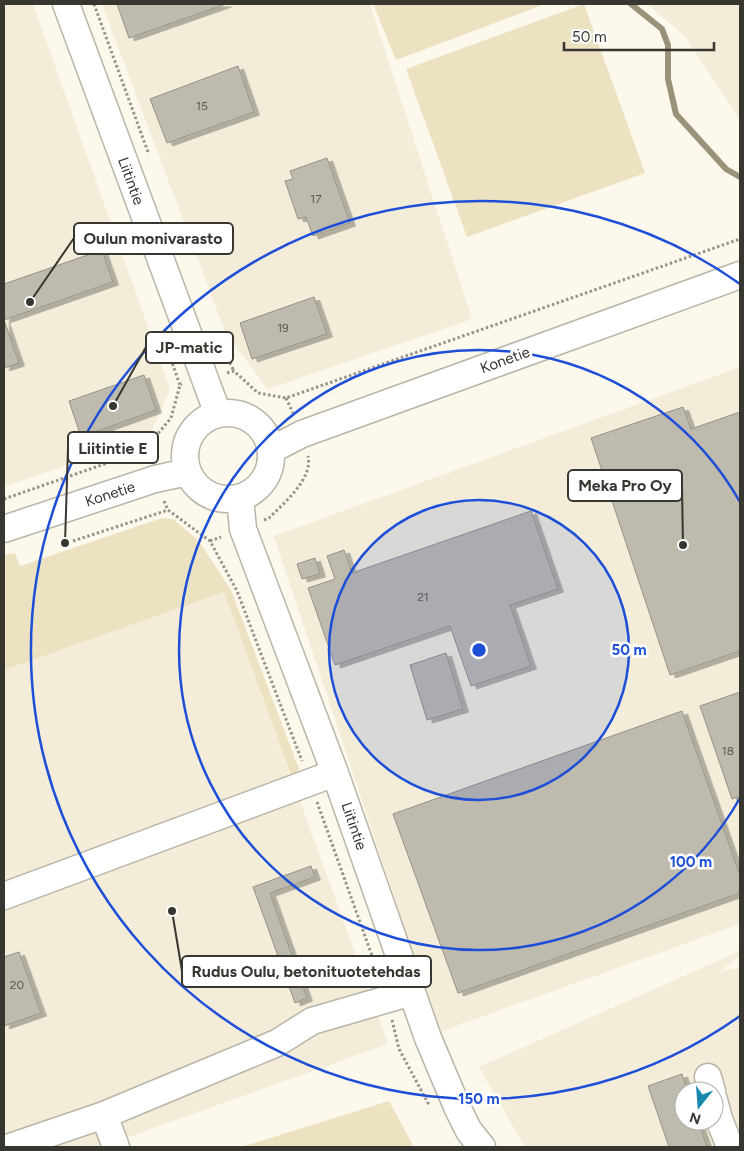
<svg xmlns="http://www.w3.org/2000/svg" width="744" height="1151" viewBox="0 0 744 1151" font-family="Figtree,sans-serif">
	<defs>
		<filter id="shadow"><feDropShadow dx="5.5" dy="3" stdDeviation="0" flood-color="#0004"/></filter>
	</defs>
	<rect width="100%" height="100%" fill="#fcf8eb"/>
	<!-- built -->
	<path fill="#f2ecd8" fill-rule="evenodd" d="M4 4H33L170 389 149 436 4 487Z
		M102 4H370L472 319 268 389 226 334Z
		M647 4H740V120L684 35Z
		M740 367V924L439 1032 274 536Z
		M224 592 388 1044 101 1147H4V670Z
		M740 951V956L719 972 740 967V1147H525L479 1067ZM684 1091H714V1121H684Z"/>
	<!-- green -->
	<path fill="#ece2c1" d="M373 4H545L396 60Z
		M584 4 645 173 467 237 406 69Z
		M162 518 173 519 198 540 231 590 299 769 292 778 224 592 4 670V555L15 553 20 566Z
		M389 1101 414 1147H241Z"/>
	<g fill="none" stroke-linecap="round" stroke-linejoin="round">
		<!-- stream -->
		<path stroke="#999278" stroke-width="6" d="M631 4 662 29 668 45V79L676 114 726 169 740 177"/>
	</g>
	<!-- building -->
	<path fill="#bebaae" stroke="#959286" filter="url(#shadow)" d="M117 4H226L129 38Z
		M238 66 254 112 167 143 150 99Z
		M327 158 350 223 313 236 306 217 298 219 285 181 293 179 290 171Z
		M102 250 113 282 4 320V284Z
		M314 297 327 334 252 359 240 323Z
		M4 320 19 363 4 368Z
		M144 375 156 410 81 437 69 401Z
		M683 407 691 429 740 412V651L670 675 591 438Z
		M531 511 558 589 510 605 531 666 471 686 450 626 335 665 308 588 335 579 327 556 344 550 352 573Z
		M315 558 320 574 302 579 297 564Z
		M446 653 463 709 427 720 410 665Z
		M740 692V796L732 799 700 706Z
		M682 711 740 875V893L458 993 393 814Z
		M311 866 315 877 270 893 307 998 295 1003 253 887Z
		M19 952 41 1013 4 1026V957Z
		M682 1074 688 1091H684V1121H698L707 1147H669L648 1086Z"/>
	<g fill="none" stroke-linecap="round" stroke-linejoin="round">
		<!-- minor casing -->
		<g stroke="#b9b5a9" stroke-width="29">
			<path id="minor" d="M66 4 218 414
				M185 456a43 43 0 1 1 86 0a43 43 0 1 1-86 0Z
				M271 450 302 434 740 275
				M240 498 243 529 335 773 428 1038 458 1109 469 1131 482 1147
				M4 529 155 479 188 472
				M4 896 335 773
				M708 1077 712 1091
				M714 1100 719 1119 730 1147
				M104 1115 116 1147
				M10 1147 104 1115 277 1043 312 1021 412 992"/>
		</g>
		<!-- path -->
		<path stroke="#96938b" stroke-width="3" stroke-dasharray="2.5 2.5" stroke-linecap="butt" d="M94 4 148 152
			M216 336 234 371
			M164 340 180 385
			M227 373 234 371 258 393 286 398 740 239
			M286 398 293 413
			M4 499 116 460 146 448 171 418 180 385 182 384
			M164 501 168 510 210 541 237 591 302 761
			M264 520 269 518C284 503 313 479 308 456
			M73 541 168 510
			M210 541 221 537
			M317 802 380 978
			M392 1020 399 1049 429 1105"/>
		<!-- minor -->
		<use href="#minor" stroke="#fff" stroke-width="26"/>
	</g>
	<!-- distance rings -->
	<circle cx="479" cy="650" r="150" fill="#1d4ed8" fill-opacity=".12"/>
	<g fill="none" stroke="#1d4ed8" stroke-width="2.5">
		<circle cx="479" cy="650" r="150"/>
		<path d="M740 798A300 300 0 1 1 740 502"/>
		<path d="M740 1016A449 449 0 1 1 740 284"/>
	</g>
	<g text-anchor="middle" stroke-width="5" stroke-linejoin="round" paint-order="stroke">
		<!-- number labels -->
		<g font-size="12" fill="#595750">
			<text x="202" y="110">15</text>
			<text x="316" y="203">17</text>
			<text x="283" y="332">19</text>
			<text x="423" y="601">21</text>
			<text x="728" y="755">18</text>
			<text x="17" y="989">20</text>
		</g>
		<!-- street labels -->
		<g font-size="15" fill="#373631" stroke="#fff">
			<text transform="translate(131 181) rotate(70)" y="5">Liitintie</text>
			<text transform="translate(505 360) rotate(-20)" y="5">Konetie</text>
			<text transform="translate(110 494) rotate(-18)" y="5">Konetie</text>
			<text transform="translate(354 826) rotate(71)" y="5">Liitintie</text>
		</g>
	</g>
	<circle cx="479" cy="650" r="8" fill="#1d4ed8" stroke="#fff" stroke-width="2.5"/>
	<g font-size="15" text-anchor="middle" font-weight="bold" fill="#1d4ed8" stroke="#fff" stroke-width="5" stroke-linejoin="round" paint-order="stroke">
		<text x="629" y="655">50 m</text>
		<text x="691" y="867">100 m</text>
		<text x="479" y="1104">150 m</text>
	</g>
	<!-- callouts -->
	<path fill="none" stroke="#373631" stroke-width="2" d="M30 302L74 238M113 406L146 347M65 543L68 448M683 545L682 486M172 911L182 971"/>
	<g fill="#373631" stroke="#fff" stroke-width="2">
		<circle cx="30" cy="302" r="5"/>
		<circle cx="113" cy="406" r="5"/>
		<circle cx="65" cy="543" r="5"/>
		<circle cx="683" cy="545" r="5"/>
		<circle cx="172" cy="911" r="5"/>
	</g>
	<g fill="#fff" stroke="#373631" stroke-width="2">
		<rect x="74" y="223" width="159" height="31" rx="5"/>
		<rect x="146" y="332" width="87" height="31" rx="5"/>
		<rect x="68" y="432" width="90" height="31" rx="5"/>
		<rect x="568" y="470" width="114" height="31" rx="5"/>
		<rect x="182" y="956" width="249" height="31" rx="5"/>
	</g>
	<g font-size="16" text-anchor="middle" font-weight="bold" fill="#373631">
		<text x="153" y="244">Oulun monivarasto</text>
		<text x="189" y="353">JP-matic</text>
		<text x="113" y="454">Liitintie E</text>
		<text x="625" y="491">Meka Pro Oy</text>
		<text x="306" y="977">Rudus Oulu, betonituotetehdas</text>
	</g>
	<!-- border -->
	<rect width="744" height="1151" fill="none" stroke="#373631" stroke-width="10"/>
	<!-- north arrow -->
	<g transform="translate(699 1106) rotate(197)"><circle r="24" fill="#ffffff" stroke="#afafad"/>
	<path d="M0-4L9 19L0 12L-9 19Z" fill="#1888ae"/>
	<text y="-8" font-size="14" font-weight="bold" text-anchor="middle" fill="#373631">N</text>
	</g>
	<!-- scale -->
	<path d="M564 42v8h150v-8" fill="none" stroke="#373631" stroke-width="2.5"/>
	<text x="572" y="42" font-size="15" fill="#373631" stroke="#ffffff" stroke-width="4" paint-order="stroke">50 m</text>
</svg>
